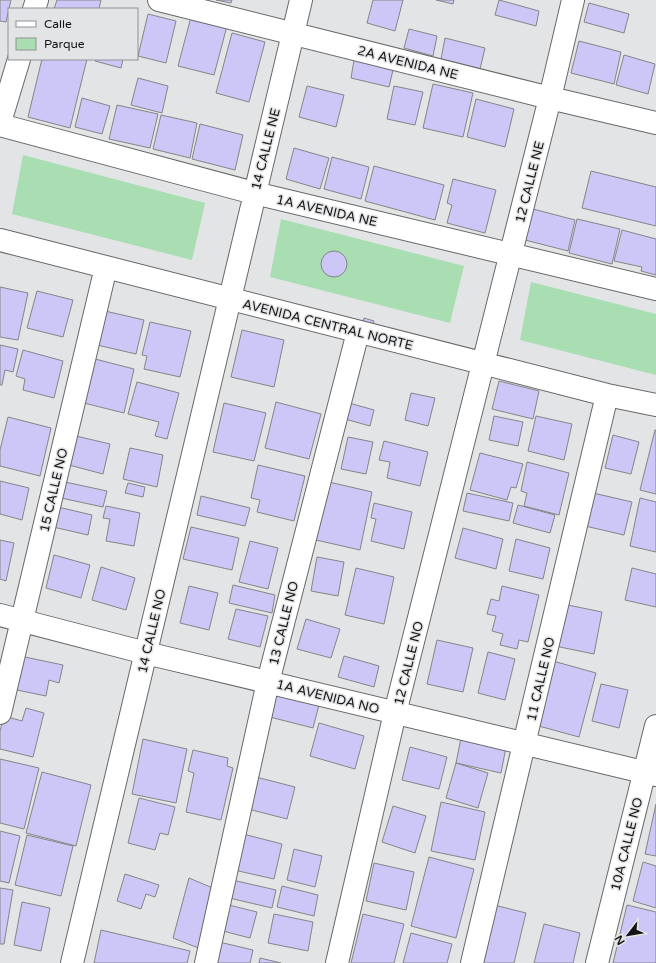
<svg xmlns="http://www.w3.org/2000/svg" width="656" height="963" viewBox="0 0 656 963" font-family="'Varela Round',sans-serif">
	<rect width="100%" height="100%" fill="#e3e4e6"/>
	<!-- green -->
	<path fill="#a8deb2" d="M23 155 205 203 192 260 12 214Z
		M281 219 464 266 450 323 270 277Z
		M531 282 656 314V375L520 340Z"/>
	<!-- building -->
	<path fill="#ccc7f7" stroke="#858587" d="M0 0H11L6 22 0 21Z
		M57 0H101L99 9H54Z
		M216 0H232L231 3Z
		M373 0H403L395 31 367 23Z
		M436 0H454L453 4Z
		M499 0 539 11 536 26 495 15Z
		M589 3 629 14 624 33 584 22Z
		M148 14 176 21 166 63 138 56Z
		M191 17 227 26 214 75 178 66Z
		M409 29 437 36 433 56 404 48Z
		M232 33 265 42 249 102 216 93Z
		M445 38 485 48 480 69 441 59Z
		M579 41 621 52 614 84 571 73Z
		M624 55 655 64 648 94 616 85Z
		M42 59H87L70 128 28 117Z
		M95 59H123L121 68 95 61Z
		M354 60 393 70 389 87 351 78Z
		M138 78 168 86 162 113 131 105Z
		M433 84 473 93 463 137 423 128Z
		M307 86 344 95 336 127 299 117Z
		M394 86 423 92 415 125 387 119Z
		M82 98 110 106 102 134 75 127Z
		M476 99 514 109 505 147 467 137Z
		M117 105 158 114 150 148 109 139Z
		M161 115 197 123 190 158 153 149Z
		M200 124 243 135 235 170 192 159Z
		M294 148 329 158 320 189 286 179Z
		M332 157 369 167 361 199 324 189Z
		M374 166 444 185 435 220 365 201Z
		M591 171 656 187V226L582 208Z
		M453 179 496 190 485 233 447 223 452 205 447 203Z
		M533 209 575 220 568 251 525 240Z
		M577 219 620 229 612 264 569 253Z
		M622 230 656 239V275L641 271 642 267 614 261Z
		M321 264a13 13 0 1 1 26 0a13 13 0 1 1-26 0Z
		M0 287 28 293 18 340 0 337Z
		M37 291 73 300 63 337 27 328Z
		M105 311 144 320 136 354 97 345Z
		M364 318 374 321 372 329 362 327Z
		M150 322 191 331 180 377 144 369 147 356 142 355Z
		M242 330 284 340 274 387 231 377Z
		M0 345 18 349 13 372 5 370 2 385H0Z
		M23 350 63 361 54 398 23 390 25 379 16 376Z
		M95 359 134 369 124 413 84 403Z
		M499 381 539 391 533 419 492 409Z
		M137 382 179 393 167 439 155 436 159 422 128 414Z
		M411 393 435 398 428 426 405 420Z
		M276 402 321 414 309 459 265 448Z
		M224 403 266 413 254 461 213 452Z
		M349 403 374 410 370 426 345 419Z
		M494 416 523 422 518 446 489 440Z
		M536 416 572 424 564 460 528 451Z
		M8 417 51 428 40 476 0 466V450Z
		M655 430H656V494L640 490Z
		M613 435 639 442 631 474 605 468Z
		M76 436 110 444 103 474 69 465Z
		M348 437 373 442 366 474 341 469Z
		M384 441 428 452 420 486 387 478 390 462 379 460Z
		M130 448 163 455 157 487 123 479Z
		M480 453 523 464 516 488 511 487 507 500 470 490Z
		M527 462 569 473 559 515 524 506 527 493 521 491Z
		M258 465 305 476 294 521 257 512 260 500 251 498Z
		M0 481 29 488 22 520 0 514Z
		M65 482 107 491 103 507 61 498Z
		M329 482 372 492 360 550 316 540Z
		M128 483 145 487 143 497 125 493Z
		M467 493 513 503 509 521 463 511Z
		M593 493 632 502 624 535 585 526Z
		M201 496 250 508 245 526 197 515Z
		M640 498 656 502V552L630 546Z
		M374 503 412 512 404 549 371 541 376 519 371 518Z
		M518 505 555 515 550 533 513 523Z
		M106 506 140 513 134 546 106 541 110 519 103 518Z
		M58 507 92 515 88 535 53 527Z
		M191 527 239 538 232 570 183 559Z
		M463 528 503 539 496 569 455 558Z
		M516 539 550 548 543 579 509 571Z
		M0 540 14 543 6 581 0 579Z
		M250 541 278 548 268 589 239 582Z
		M54 555 90 565 81 598 46 588Z
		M317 557 344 562 338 596 311 591Z
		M101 567 135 578 126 610 92 600Z
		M356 568 394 577 384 624 345 615Z
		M632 568 656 574V607L625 600Z
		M233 585 275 595 272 613 229 603Z
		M189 586 218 593 209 630 180 623Z
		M502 586 539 595 528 642 519 640 517 649 500 645 503 634 492 631 496 616 487 614 491 599 499 601Z
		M563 604 602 612 594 654 555 646Z
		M236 609 268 616 260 647 228 639Z
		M306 619 340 629 331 658 297 649Z
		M437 640 473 648 463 692 427 684Z
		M488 652 515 659 505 700 478 693Z
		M20 656 63 665 59 683 49 680 46 696 12 689Z
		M344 656 379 666 374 687 338 677Z
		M553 661 596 673 579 737 535 725Z
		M601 684 628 690 619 728 592 721Z
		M272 689 320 701 313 728 266 716Z
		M26 708 44 713 33 757 0 749V731L4 716 22 721Z
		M319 723 364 736 355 769 310 756Z
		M461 738 506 747 501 773 456 763Z
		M143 739 187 749 176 803 132 794Z
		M410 747 447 757 439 789 402 780Z
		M193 750 228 758 227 766 233 768 221 820 186 812 194 773 188 771Z
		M0 759 39 768 24 829 0 823Z
		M456 763 488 773 478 808 446 798Z
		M42 772 91 785 76 846 26 833Z
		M256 777 295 787 287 819 248 809Z
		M139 798 175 807 168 835 160 833 155 850 128 843Z
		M441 802 485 812 475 860 431 851Z
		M656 804V856L645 854Z
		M393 806 426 816 415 853 382 842Z
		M0 831 20 836 9 883 0 881Z
		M243 834 282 844 274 879 234 870Z
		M27 835 73 846 61 896 15 885Z
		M294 849 322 856 315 887 287 880Z
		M429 857 474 869 456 938 411 926Z
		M643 862 656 866V908L633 901Z
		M374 863 414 872 406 910 366 901Z
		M125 874 159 885 155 897 146 894 141 909 117 901Z
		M189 878 215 889 201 949 173 938Z
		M228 879 276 890 272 908 225 897Z
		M282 886 318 895 314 916 277 907Z
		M0 888 13 890 4 944H0Z
		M22 902 50 908 41 951 14 945Z
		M225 904 257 912 250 938 219 930Z
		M490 904 526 913 514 963H476Z
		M627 905 656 912V963H613Z
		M274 914 313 922 308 951 268 943Z
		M363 914 404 924 394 963H351Z
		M544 924 580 933 573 963H534Z
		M101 930 190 951 187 963H94Z
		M411 933 452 944 447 963H403Z
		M215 941 253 950 250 963H210Z
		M260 958 281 963H259Z"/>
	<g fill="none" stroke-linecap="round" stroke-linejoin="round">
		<!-- minor casing -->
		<g stroke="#68696a" stroke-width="24">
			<path id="minor" d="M159 0 550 98 656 123
				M34 9 37 0
				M0 122 19 59
				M0 125 254 193 656 289
				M0 240 607 395 656 405
				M0 615 146 653 656 775
				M0 713 106 267
				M72 963 301 0
				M206 963 268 682 358 332
				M337 963 395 713 550 98 573 0
				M472 963 607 395
				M597 963 656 726"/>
		</g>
		<!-- minor -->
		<use href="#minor" stroke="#fff" stroke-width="22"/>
	</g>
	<g text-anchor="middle" stroke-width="3" stroke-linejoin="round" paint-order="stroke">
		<!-- street labels -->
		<g font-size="13" fill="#141415" stroke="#e3e4e6">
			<text transform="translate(408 62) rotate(14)" y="5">2A AVENIDA NE</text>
			<text transform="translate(265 149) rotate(-76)" y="5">14 CALLE NE</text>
			<text transform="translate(529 182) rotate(-76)" y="5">12 CALLE NE</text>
			<text transform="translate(327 210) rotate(13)" y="5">1A AVENIDA NE</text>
			<text transform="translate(328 324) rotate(14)" y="5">AVENIDA CENTRAL NORTE</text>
			<text transform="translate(53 490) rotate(-77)" y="5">15 CALLE NO</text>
			<text transform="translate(283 623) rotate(-76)" y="5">13 CALLE NO</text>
			<text transform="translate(151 631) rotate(-77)" y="5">14 CALLE NO</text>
			<text transform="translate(408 663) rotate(-76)" y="5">12 CALLE NO</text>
			<text transform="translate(540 679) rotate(-77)" y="5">11 CALLE NO</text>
			<text transform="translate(328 696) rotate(14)" y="5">1A AVENIDA NO</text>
			<text transform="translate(626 844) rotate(-76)" y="5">10A CALLE NO</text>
		</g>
	</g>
	<!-- legend -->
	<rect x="8" y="8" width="130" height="52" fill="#e3e4e6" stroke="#909192"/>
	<rect x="16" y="21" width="20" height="6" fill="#ffffff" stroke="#909192"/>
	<text x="44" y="28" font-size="12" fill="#141415">Calle</text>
	<rect x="16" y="38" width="20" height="12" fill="#a8deb2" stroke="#909192"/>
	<text x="44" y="48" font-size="12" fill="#141415">Parque</text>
	<!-- north arrow -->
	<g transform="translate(628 935) rotate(239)" stroke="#e3e4e6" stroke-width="3" paint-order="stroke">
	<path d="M0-3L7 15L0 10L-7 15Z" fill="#141415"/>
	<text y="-6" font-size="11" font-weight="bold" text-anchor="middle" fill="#141415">N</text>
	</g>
</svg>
